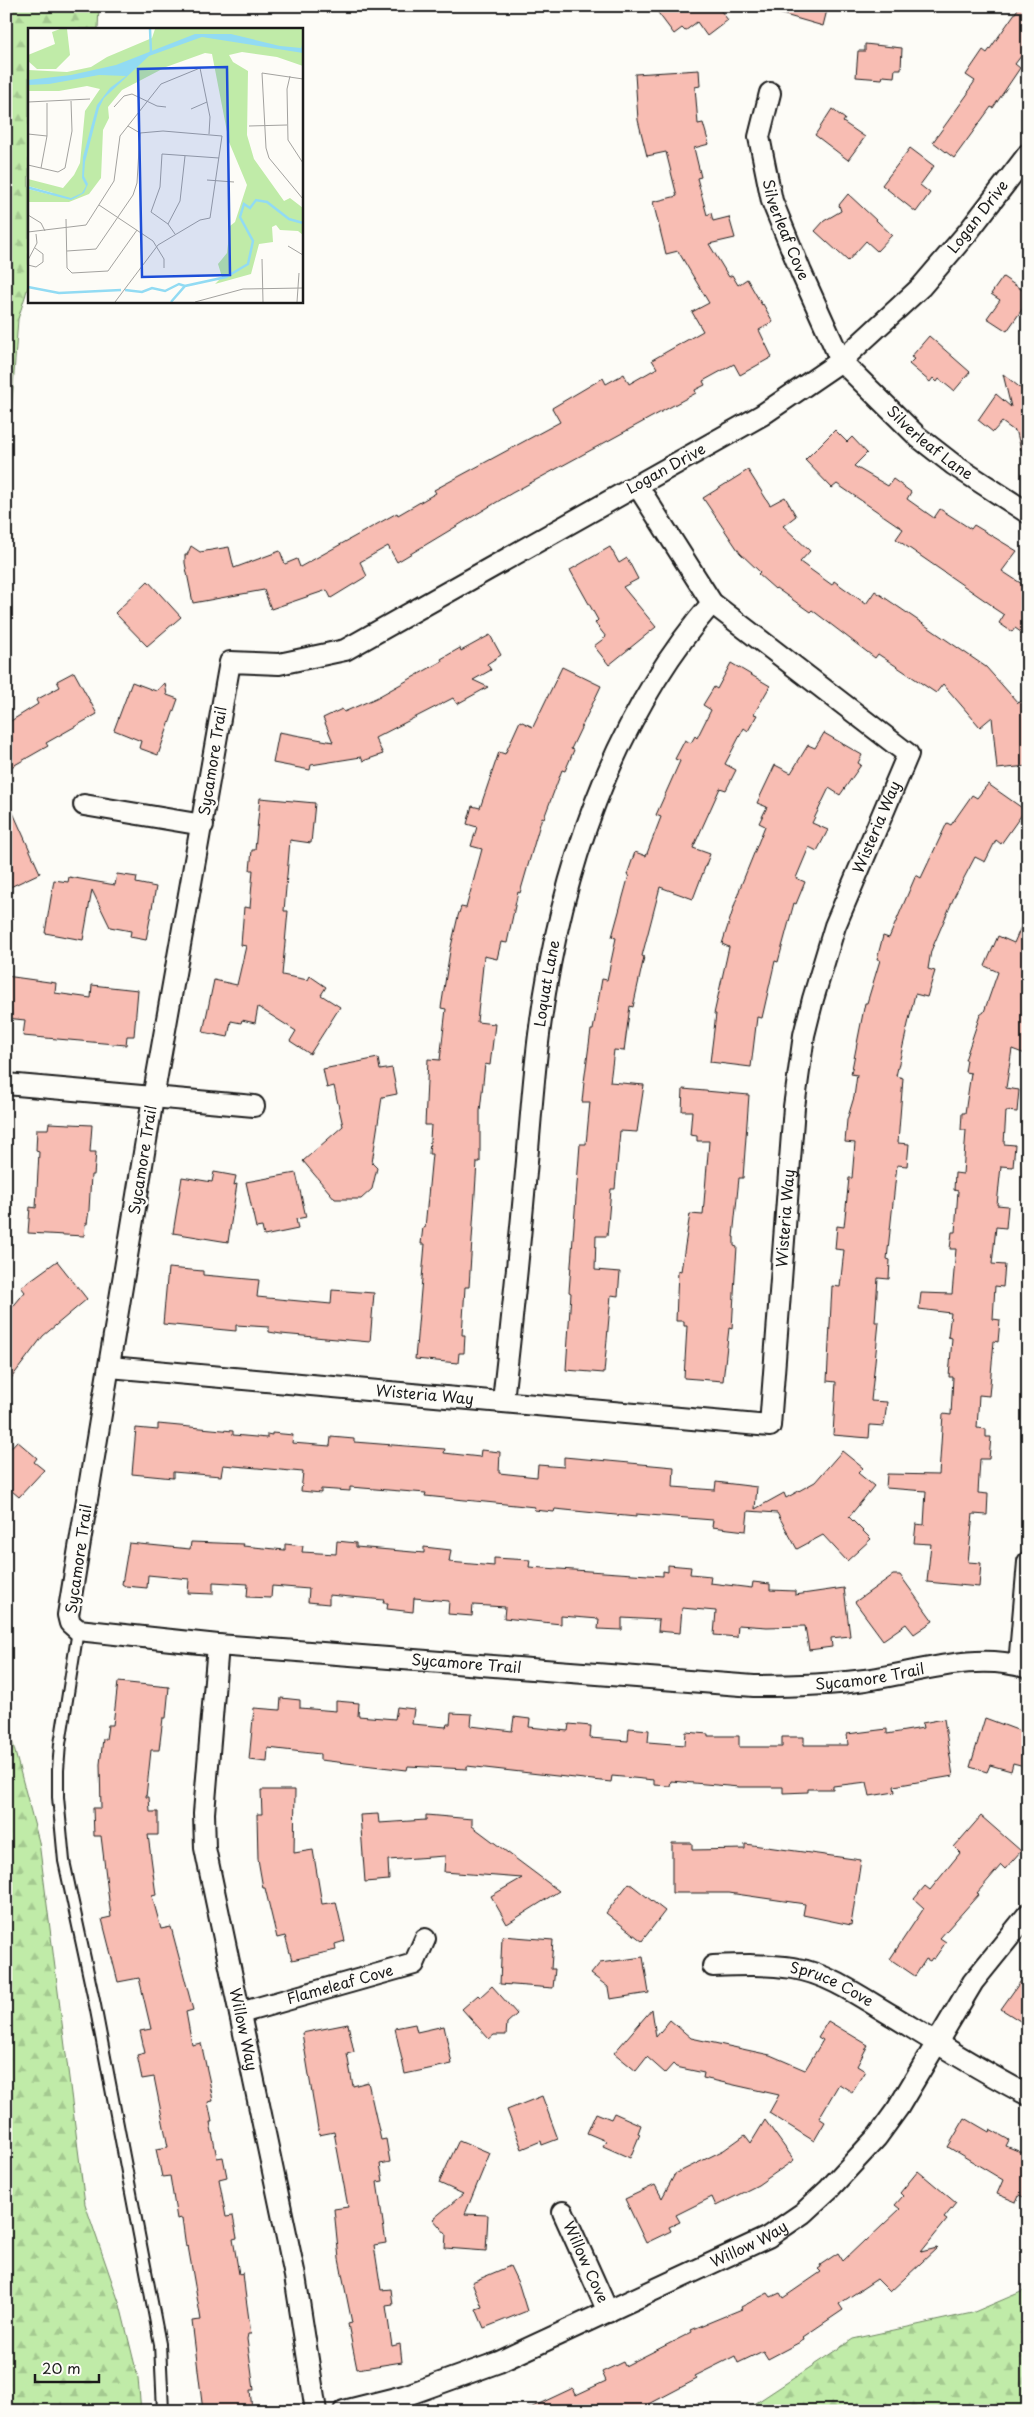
<svg xmlns="http://www.w3.org/2000/svg" width="1034" height="2417" viewBox="0 0 1034 2417" font-family="'Playpen Sans',sans-serif">
	<defs>
		<pattern id="forest-firs" width="22" height="20" patternUnits="userSpaceOnUse" patternTransform="scale(1.25)"><rect width="22" height="20" fill="#c0eba8"/><path d="M5 1l3.5 6h-7zM16 11l3.5 6h-7z" fill="#a4c990"/></pattern>
	</defs>
	<rect width="100%" height="100%" fill="#fdfcf7"/>
	<filter id="ink" filterUnits="userSpaceOnUse"><feTurbulence type="fractalNoise" baseFrequency=".02" numOctaves="2"/><feDisplacementMap in="SourceGraphic" scale="10" xChannelSelector="R" yChannelSelector="G"/><feConvolveMatrix kernelMatrix="1 2 1 2 8 2 1 2 1" color-interpolation-filters="sRGB"/></filter>
	<g filter="url(#ink)">
		<!-- forest -->
		<path fill="url(#forest-firs)" stroke="#6e8462" d="M6 6H99L98 29H29V284L18 319 6 483Z
			M6 1718 39 1842 85 2204 120 2305 138 2378 141 2411H6Z
			M1028 2289V2411H744L853 2339 972 2313Z"/>
		<!-- building -->
		<path fill="#f8bdb3" stroke="#1c1c1c" d="M653 6H717L728 20 707 36 697 22 685 31 682 28 674 34Z
			M772 6H828L823 26 771 11Z
			M1020 6H1028V47L1015 64 1020 68 993 108 991 107 954 158 933 142 969 92 968 91 975 81 966 75 983 50 987 53Z
			M865 44 902 48 901 69H895L894 77 883 76 882 79 856 77 858 51H865Z
			M699 70 700 86 695 87 698 124 703 123 709 144 694 148 701 177 697 178 707 215 711 213 713 221 729 217 735 238 709 244 729 277 732 275 738 285 747 279 762 305 763 304 773 322 759 330 772 357 740 375 734 364 703 381 705 385 695 390 696 393 512 493 397 562 388 546 360 562 367 576 331 598 327 590 271 609 264 590 193 603 185 563V555H187L191 546 200 552 229 547 234 568 280 551 285 564 297 559 300 567 397 513 398 515 436 493 434 490 560 422 552 408 603 378 606 384 624 374 629 384 657 368 652 360 703 331 692 312 709 303 678 251 666 254 653 202 677 196 666 152 647 156 638 120 635 74Z
			M832 109 845 119 843 122 865 137 848 160 815 135Z
			M910 148 934 166 920 185 930 193 916 212 882 185Z
			M848 194 892 235 877 251 866 241 848 261 815 231 824 221 841 211 839 205Z
			M1003 277 1028 294V301L1007 331 987 318 1000 300 991 294Z
			M929 336 970 372 954 391 939 379 937 382 933 378 930 382 909 364 914 359 911 357Z
			M1003 374 1028 394V449L1021 450 1017 433 1002 422 993 432 978 420 996 394 1011 407Z
			M835 430 847 442 852 437 867 453 854 466 888 486 893 479 911 492 907 499 934 518 940 509 971 529 974 525 1017 551 1002 571 1028 588V637L1015 628 1012 632 999 623 1004 615 992 607 993 606 896 539 903 529 837 484 832 488 805 460Z
			M748 470 770 505 785 497 796 516 783 526 810 551 800 562 832 585 834 581 866 604 875 591 986 667 1018 703 1028 698V766L997 769 992 717 980 727 943 684 936 693 878 654 875 658 812 610 810 612 776 588 775 589 758 574 760 572 740 553 703 498Z
			M610 547 619 563 627 558 638 579 623 587 656 627 609 665 594 646 606 637 595 623 598 620 570 570Z
			M148 581 181 617 147 646 115 613Z
			M490 635 501 655 487 664 491 670 473 680 488 687 457 704 453 698 375 738 383 754 363 761 361 757 311 765 310 770 273 763 279 732 333 742 323 718 342 709 344 712 376 698 442 661 441 659 460 648 461 651Z
			M731 663 770 686 754 714 757 715 748 731 744 728 725 764 736 770 726 790 720 788 693 848 710 854 693 899 660 887 642 956 644 957 633 1007 630 1006 624 1051 614 1050 610 1082 644 1085 637 1132 620 1131 615 1189H611L607 1236H596L595 1270 620 1272 618 1296 611 1295 604 1373 566 1370 571 1293 569 1292 580 1144H586L590 1102H582L584 1082 591 1030H593L602 979 607 980 616 938 612 937 629 875H627L635 852 646 856 661 817 656 815 680 761 675 759 685 740 691 743 695 736 697 738 711 710 703 705 714 687 717 689Z
			M562 667 601 686 571 749 574 750 565 771 562 770 544 818 542 817 520 893 518 892 507 943 501 942 497 959 484 956 477 1022 495 1024 490 1065 485 1064 480 1111V1162H477L469 1287H465L462 1335H465L464 1353H459L458 1363 415 1359 425 1244H421L423 1227 425 1228 432 1154H429L431 1125H425L428 1059 440 1060 446 1009 441 1008 450 951 458 916 461 907 466 908 482 849 471 846 477 827 467 824 472 806 480 808 499 752 505 754 520 721 533 727Z
			M74 672 97 714 46 743 48 746 6 770V724L38 704 36 700 60 687 57 681Z
			M132 682 156 691 165 683 167 695 178 699 158 755 139 748 141 741 114 730Z
			M824 733 862 755 858 763 861 765 840 795 829 788 812 823 828 830 817 851 809 847 796 878 805 882 796 904 794 903 778 962 775 961 762 1018 757 1017 751 1067 710 1062 716 1014H714L729 947 722 944 740 888 765 826 759 823 767 807 757 803 775 765 791 773 808 745 815 748Z
			M988 784 1025 810 1001 844 996 840 985 862 975 857 955 895 931 951 928 969 935 971 927 997 915 994 896 1076 903 1078 898 1143 909 1144 907 1166 897 1165 887 1259 890 1260 889 1279 878 1278 875 1322H879L871 1401 887 1402 884 1426 870 1425 869 1438 833 1435 836 1382 827 1381 832 1286 840 1287 844 1250 835 1249 837 1226 844 1227 849 1178H852L855 1143 845 1142 847 1120 854 1097 857 1075 851 1074 865 1003H867L880 960 877 959 883 936 889 938 916 875 921 878 947 823 951 825 972 795 977 798Z
			M6 797 40 873 6 889Z
			M260 798 315 803 311 843 290 840 284 911H288L282 975 308 980 310 976 326 987 321 995 340 1007 310 1054 290 1041 296 1031 258 1007 255 1023 242 1020 241 1023 231 1021 228 1037 203 1032 214 980 237 985 246 946 241 945 244 907 250 908 253 870H250L252 850H255Z
			M117 874 137 877 136 883 156 887 146 940 130 937 131 931 110 927 92 890 83 940 45 933 54 880 68 882 69 877 115 885Z
			M1028 911V1055L1012 1049 1006 1088 1019 1090 1017 1112 1006 1111 1004 1144 1015 1145 1013 1167 1001 1166 997 1205 1008 1206 1006 1228 996 1227 992 1264 1005 1265 1003 1287 995 1286 993 1319 1000 1320 998 1342 994 1341 989 1396 979 1395 977 1428 986 1429V1437H991L989 1459H980L978 1493 988 1494 987 1515 973 1514 968 1562 981 1563 979 1587 927 1582 931 1544 914 1543 916 1524 924 1525 926 1491 886 1488 887 1474 939 1475 943 1414 951 1415 953 1377H949L952 1338 948 1337 951 1313 919 1309 921 1293 952 1294 956 1249H950L952 1232H955L958 1191 954 1190 955 1173 963 1174 966 1130H961L962 1113H965L971 1073 965 1072 967 1060H965L980 1015 984 1012 998 972 985 966 998 936 1014 943Z
			M6 976 56 983 55 993 91 998 92 985 138 990 134 1036H127L126 1045 23 1036 25 1020 6 1018Z
			M378 1058 380 1070 392 1068 397 1094 382 1097 372 1163 377 1168 372 1189 361 1199H335L303 1161 343 1126 334 1086 327 1088 323 1069Z
			M683 1089 749 1095 743 1178H739L733 1237H734V1246L737 1247 735 1276 732 1329 729 1328 723 1381 684 1378 687 1326H684V1321H676L678 1270 681 1271 690 1214 703 1215 709 1141H697V1136L690 1135 692 1111H682Z
			M49 1123 92 1125 90 1152H96L94 1175H91L89 1210 87 1224H85L84 1236 28 1233 30 1207 36 1208 39 1152 36 1151 37 1129H48Z
			M214 1172 236 1176 234 1185 237 1184 228 1242 173 1233 182 1177 212 1182Z
			M296 1173 306 1217 296 1219 298 1229 264 1236 262 1227 256 1228 246 1182Z
			M57 1261 87 1299 43 1336 6 1385V1315L25 1292 21 1287Z
			M168 1268 203 1271V1275L259 1280 257 1297 331 1304 332 1290 374 1293 370 1342 281 1334 269 1332V1327L236 1325V1331L163 1324Z
			M158 1424 233 1431V1435L267 1438V1434L272 1435V1433L293 1435 292 1443 330 1446 331 1437 354 1439V1442L445 1449 444 1453 480 1457 481 1450 500 1452 499 1473 537 1477 538 1465 564 1467V1457L674 1467 673 1487 715 1490 716 1482 757 1487 755 1509 784 1493 786 1498 815 1482 842 1451 863 1468 858 1473 874 1486 849 1517 871 1539 847 1561 823 1535 797 1549 777 1513 748 1511 746 1531 712 1527 713 1520 636 1514V1517L555 1509 554 1512 534 1510 535 1507 425 1496 426 1493 350 1487V1491L321 1489V1493L301 1491 303 1472 223 1465 221 1476 173 1472V1478L132 1474 136 1428 158 1430Z
			M17 1441 37 1458 34 1462 44 1470 19 1497 6 1486V1453Z
			M337 1541 356 1543V1547L424 1553V1547L451 1550 449 1562 494 1566V1558L530 1560 529 1567 663 1576V1571L668 1572V1565L691 1567 690 1574 711 1576 710 1583 752 1588 753 1582 770 1584V1590L795 1591V1595L844 1588 850 1636 831 1638 832 1647 809 1650 805 1626 767 1627 738 1625 737 1637 714 1635 716 1611 682 1608 680 1633 658 1631 659 1620 622 1618V1630L598 1629 599 1619 561 1616V1624L504 1618 505 1607 473 1605 472 1616 448 1614 449 1601 414 1598 413 1612 387 1609 388 1603H383L384 1600 329 1595V1604L308 1602 309 1589 272 1586 271 1598 247 1597 248 1584 213 1582V1594L188 1593 189 1579 148 1575 147 1588 125 1586 122 1584 129 1543 190 1549 191 1542 244 1544 243 1546 285 1550V1544L303 1546 302 1552 336 1554Z
			M893 1575H900L933 1621 914 1634 906 1624 883 1640 855 1602Z
			M118 1682 169 1687 166 1718H163L159 1750H151L146 1797H149L150 1812H158V1835H148L156 1895 152 1896 161 1929 171 1927 193 2010 186 2012 192 2045 201 2043 209 2079 213 2101 208 2102 212 2122H210L217 2158 223 2157 227 2177 219 2179 226 2217 233 2216 237 2238 233 2239 239 2274 243 2273 245 2291 251 2334H248L247 2339 254 2390H250L252 2409 203 2411 192 2321 201 2320 188 2246 186 2247 182 2218 177 2219 170 2176 162 2177 156 2149 168 2147 154 2077 142 2079 137 2055 145 2053 140 2031 151 2029 139 1978 118 1982 102 1919 111 1917 101 1836H94L93 1808H101L100 1764 103 1739H106L108 1725H113Z
			M281 1698 300 1700V1708L336 1711V1701L359 1703 358 1716 395 1719 397 1707 414 1709 412 1724 446 1727 447 1724H450L451 1713 472 1714 471 1726 512 1731 514 1717 530 1719 529 1727 568 1731 569 1724 591 1726 590 1738 628 1741 629 1728 649 1730 648 1742 685 1745 686 1732 708 1734V1736H739V1747H782V1737H804V1745H848L847 1734 887 1729V1734L923 1728 922 1723 944 1719 953 1776 894 1786 895 1792 870 1796 867 1782 833 1786V1789H808V1792L783 1793V1787H739L671 1781 670 1786 654 1785V1780L612 1776 611 1782 467 1766V1769L408 1766 407 1770 320 1760V1754L268 1748 267 1762 249 1760 254 1708 280 1710Z
			M985 1718 1028 1734V1767L1013 1763 1011 1771 990 1765 987 1772 970 1767Z
			M261 1790H295L294 1853 313 1850 322 1904 336 1902 345 1941 335 1944 336 1950 292 1960 285 1936 277 1938 265 1888H263L258 1859 257 1814H262Z
			M378 1814 379 1823 426 1820V1815L472 1819V1826L559 1891 507 1924 491 1896 522 1878 444 1872 445 1856 388 1860 389 1880 365 1882 360 1815Z
			M981 1816 1021 1851 1005 1869 1001 1865 977 1893 979 1894 940 1938 946 1942 934 1959 932 1958 930 1961 926 1959 915 1976 890 1959 924 1908 914 1899 925 1886 930 1890 960 1853 954 1847Z
			M672 1843H692V1850L745 1849V1844L861 1860 851 1925 803 1915 805 1904 729 1893H672Z
			M629 1883 665 1911 642 1941 606 1913Z
			M502 1936 553 1940 551 1969H555L553 1988 500 1984Z
			M643 1957 649 1993 610 1999 608 1987 591 1974 600 1963Z
			M1028 1971V2026L1001 2009Z
			M492 1986 517 2014 507 2023 506 2035H494L489 2039 462 2009 478 1995 480 1997Z
			M652 2009 656 2037 670 2020 691 2038 770 2055 805 2070 823 2040 818 2037 828 2021 868 2045 857 2066 865 2071 852 2092 839 2084 819 2118 825 2122 814 2141 769 2113 779 2095 703 2078 704 2073 676 2067 673 2064 665 2073 647 2057 636 2071 614 2053Z
			M348 2024 354 2052 347 2054 353 2086 368 2082 381 2140 386 2139 390 2162 380 2164 383 2181 377 2182 386 2243 374 2245 381 2290 391 2289 393 2305 386 2306 392 2346 400 2344 402 2362 357 2369 348 2324 352 2323 339 2259 334 2209 348 2207 334 2132 319 2135 302 2033Z
			M415 2024 417 2032 444 2026 452 2064 405 2074 395 2028Z
			M542 2096 558 2139 542 2145 541 2141 522 2149 507 2110Z
			M596 2113 611 2119 614 2113 641 2125 638 2133 640 2134 630 2158 603 2146 606 2141 587 2133Z
			M965 2118 989 2132 990 2129 1009 2140 1006 2146 1028 2155V2199L1019 2195 1016 2202 997 2194 1003 2180 948 2147Z
			M765 2120 794 2160 758 2185 716 2206 712 2197 676 2215 680 2222 669 2227 671 2231 646 2243 625 2199 655 2185 662 2198 675 2174 724 2150 745 2135 751 2143Z
			M459 2140 490 2153 465 2214 488 2215 486 2251 445 2248 446 2234 433 2219 463 2194 439 2183Z
			M918 2171 956 2203 944 2218 947 2220 921 2252 937 2248 890 2292 877 2279 839 2304 843 2310 803 2337 804 2340 768 2359 763 2351 738 2363 735 2356 695 2376 697 2379 636 2411H524L573 2388 576 2395 606 2381 602 2372 623 2362 625 2366 692 2332 691 2330 742 2309 741 2307 768 2293 771 2297 780 2293 783 2298 821 2272 818 2269 821 2267 820 2265 838 2253 843 2261 865 2240 866 2241 900 2209 895 2205 903 2196 900 2193Z
			M510 2266 519 2285 527 2311 484 2328 476 2309 482 2307 472 2282Z"/>
		<g fill="none" stroke-linecap="round" stroke-linejoin="round">
			<!-- lane casing -->
			<g stroke="#1c1c1c" stroke-width="14">
				<path id="lane" d="M78 1630 60 1744 58 1770V1797L64 1861 95 2005 160 2344 163 2411"/>
			</g>
			<!-- street casing -->
			<g stroke="#1c1c1c" stroke-width="24">
				<g id="street">
					<path id="s1" d="M770 93 759 137 772 201 801 272 841 361 918 437 954 465 1028 513"/>
					<path id="s2" d="M1028 154 968 232 921 287 841 361 762 415 345 650 279 664 230 662 153 1098 68 1615 70 1623 78 1630 218 1645 754 1686C791 1686 828 1685 865 1680 917 1673 975 1651 1028 1668"/>
					<path d="M84 805 203 825"/>
					<path d="M6 1084 254 1106"/>
					<path id="s3" d="M110 1367 770 1426 794 1107 804 1035 813 999 835 926 908 754 712 603 637 485"/>
					<path id="s4" d="M503 1401C512 1321 520 1241 527 1161 531 1116 534 1071 540 1027 560 875 611 720 712 603"/>
					<path id="s5" d="M218 1645 204 1813 205 1848 295 2276 316 2411"/>
					<path d="M1019 1665 1028 1562"/>
					<path id="s6" d="M713 1966C740 1965 767 1964 793 1968 830 1974 862 1998 893 2016 937 2043 981 2071 1028 2095"/>
					<path id="s7" d="M240 2013 414 1964 425 1939"/>
					<path id="s8" d="M563 2212 608 2312"/>
					<path id="s9" d="M344 2411 404 2396 499 2362 768 2237 803 2213 829 2189 877 2137 898 2108 973 1982 1028 1914"/>
				</g>
			</g>
			<!-- lane -->
			<use href="#lane" stroke="#fdfcf7" stroke-width="10"/>
			<!-- street -->
			<use href="#street" stroke="#fdfcf7" stroke-width="20"/>
		</g>
	</g>
	<g text-anchor="middle" stroke-width="5" stroke-linejoin="round" paint-order="stroke">
		<!-- street labels -->
		<g font-size="15" fill="#1c1c1c" stroke="#fdfcf7">
			<text transform="translate(978 217) rotate(-52)" y="5">Logan Drive</text>
			<text dy="5" stroke="none"><textPath href="#s1" startOffset="142">Silverleaf Cove</textPath></text>
			<text dy="5" stroke="none"><textPath href="#s1" startOffset="406">Silverleaf Lane</textPath></text>
			<text transform="translate(666 469) rotate(-29)" y="5">Logan Drive</text>
			<text transform="translate(213 761) rotate(-81)" y="5">Sycamore Trail</text>
			<text dy="5" stroke="none"><textPath href="#s3" startOffset="1276">Wisteria Way</textPath></text>
			<text dy="5" stroke="none"><textPath href="#s4" startOffset="420">Loquat Lane</textPath></text>
			<text transform="translate(143 1160) rotate(-81)" y="5">Sycamore Trail</text>
			<text dy="5" stroke="none"><textPath href="#s3" startOffset="871">Wisteria Way</textPath></text>
			<text dy="5" stroke="none"><textPath href="#s3" startOffset="316">Wisteria Way</textPath></text>
			<text transform="translate(79 1559) rotate(-82)" y="5">Sycamore Trail</text>
			<text dy="5" stroke="none"><textPath href="#s2" startOffset="2346">Sycamore Trail</textPath></text>
			<text dy="5" stroke="none"><textPath href="#s2" startOffset="2751">Sycamore Trail</textPath></text>
			<text dy="5" stroke="none"><textPath href="#s7" startOffset="104">Flameleaf Cove</textPath></text>
			<text dy="5" stroke="none"><textPath href="#s6" startOffset="122">Spruce Cove</textPath></text>
			<text dy="5" stroke="none"><textPath href="#s5" startOffset="389">Willow Way</textPath></text>
			<text dy="5" stroke="none"><textPath href="#s9" startOffset="439">Willow Way</textPath></text>
			<text dy="5" stroke="none"><textPath href="#s8" startOffset="55">Willow Cove</textPath></text>
		</g>
	</g>
	<!-- overview -->
	<g transform="translate(28 28)">
		<rect width="275" height="275" fill="#fdfcf7"/>
		<path d="M127 1H275V38L249 29 214 24 201 27 205 34 220 43 219 107 226 131 256 173 262 170 275 180V207L270 203 252 202 248 197 244 199 245 214 231 216 223 246 187 256 194 249 190 236 199 225 202 198 207 194 219 157 201 114 184 26 177 25 138 39 94 62 80 79 81 90 75 102 73 150 61 166 41 174H0V161L25 167V165L0 158V151L35 160 46 147 52 135 57 83 72 61 59 58 31 63H0V42L39 44 63 39 79 29 124 10Z" fill="#c0eba8"/>
		<path d="M32 1H39L42 27 28 41H9L0 33V27L27 16 24 4Z" fill="#c0eba8"/>
		<path d="M167 6H203L252 18 273 20V17L275 25 174 9 121 28 76 70 71 80 57 134 56 148 60 156 56 165 43 172 0 161V158L43 170 54 165 58 158 54 150 55 129 69 77 82 60 98 48 71 47 21 56 0 57V52L43 47 88 37Z" fill="#92dbf3"/>
		<path fill="none" stroke="#92dbf3" stroke-width="2.5" d="M122 1 123 25M0 259 31 265 93 262M97 262 114 264 124 260 137 263 151 256 157 258M143 274 157 258 198 249 220 236 225 213 212 189 216 176 222 180 228 172 239 174 261 191 275 195"/>
		<path fill="none" stroke="#a3a29f" stroke-width="1" d="M262 48 259 61 260 112 275 135M275 51 234 45 238 120 241 130 275 171M0 74 62 71M86 79 96 68 104 66 129 78 138 79M163 81 179 74M221 98 259 97M0 106 19 108M0 137 30 144 37 140 44 103 43 73M13 140 19 108V75M179 152 206 154M71 177 125 213 136 231V240M0 187 13 195 17 203M38 191 39 240 44 245 80 243 109 202M140 196 152 173 157 128M0 204 58 197 86 153 92 108 133 56 172 40 182 89 181 106M147 206 140 196 123 184 132 159 134 126 191 130M260 218 275 227M39 223 68 221 105 167 109 155 112 105M234 231 235 274M0 232 9 215 8 206M0 237 8 239 15 234V226L7 220M87 274 130 217 172 192 182 190 194 108 135 103 112 105 100 98M167 274 215 261 275 260M269 274 271 245"/>
		<path fill="#1d4ed8" fill-opacity="0.15" stroke="#1d4ed8" stroke-width="2.5" d="M199 39 202 247 114 249 110 41Z"/>
		<rect width="275" height="275" fill="none" stroke="#1c1c1c" stroke-width="2.5"/>
	</g>
	<!-- margin -->
	<rect width="1034" height="2417" fill="none" stroke="#fdfcf7" stroke-width="25"/>
	<rect x="12" y="12" width="1009" height="2392" fill="none" stroke="#1c1c1c" stroke-width="2" filter="url(#ink)"/>
	<!-- scale -->
	<path d="M35 2374v8h64v-8" fill="none" stroke="#1c1c1c" stroke-width="2.5"/>
	<text x="42" y="2374" font-size="15" fill="#1c1c1c" stroke="#fdfcf7" stroke-width="4" paint-order="stroke">20 m</text>
</svg>
